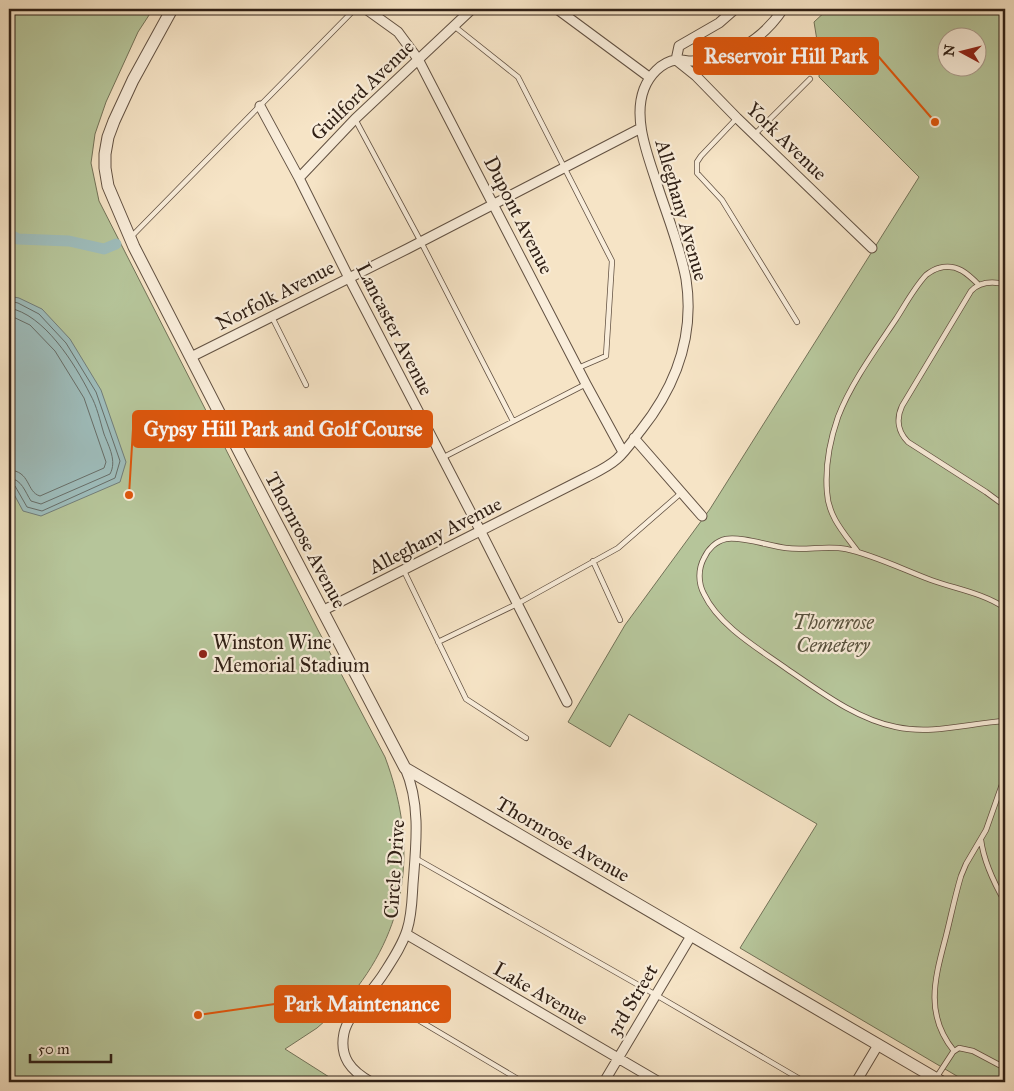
<svg xmlns="http://www.w3.org/2000/svg" width="1014" height="1091" viewBox="0 0 1014 1091" font-family="'IM FELL Great Primer',serif">
	<rect width="100%" height="100%" fill="#f6e4c6"/>
	<filter id="stains"><feTurbulence type="fractalNoise" baseFrequency=".004" numOctaves="4"/><feColorMatrix values="0 0 0 0 .2 0 0 0 0 .09 0 0 0 0 .02 0 0 0 .5 -.17"/></filter>
	<radialGradient id="worn" r=".72"><stop offset=".6" stop-color="#630" stop-opacity="0"/><stop offset="1" stop-color="#630" stop-opacity=".3"/></radialGradient>
	<!-- green -->
	<path fill="#b6c59a" stroke="#737258" fill-rule="evenodd" d="M9 9H153L138 32 106 102 95 134 91 163 99 201 318 630 385 757C417 842 410 922 352 994V997L317 1028 285 1049 337 1082H9Z
		M828 9H996L1005 19V1082H967L740 948 817 824 629 714 610 747 568 722 625 625 710 509 919 177 819 77 820 59 814 22ZM946 38H976V68H946Z"/>
	<!-- water -->
	<path fill="#9ebdbc" stroke="#727e7a" d="M9 296 19 298 42 309 70 339 101 390 126 462 120 482 41 516 23 511 9 485Z"/>
	<g fill="none" stroke-linecap="round" stroke-linejoin="round">
		<!-- shore -->
		<path stroke="#676e69" stroke-width="1" d="M9 301 18 303 39 314 66 343 96 392 120 461 115 478 42 511 27 507 15 486 9 484
			M9 308C44 314 75 364 90 394 97 406 100 421 104 434 109 447 117 461 110 474L41 504 31 501C25 492 22 479 9 478
			M9 315 30 325 55 351 84 398 106 462 104 468 40 496C26 492 31 471 9 470"/>
		<!-- canal -->
		<path stroke="#9ebdbc" stroke-width="11" d="M9 234 18 239 69 241 104 249 116 244"/>
		<!-- service casing -->
		<g stroke="#625142" stroke-width="6">
			<path id="service" d="M454 26 518 77 612 261 606 356 578 368
				M737 118 701 156 697 162V173L722 200 797 322
				M355 119 421 242 513 421
				M755 134 810 79
				M131 237 355 9
				M1005 284C992 281 980 281 971 291L902 406C896 419 898 432 908 442L986 492 1005 506
				M272 317 306 385
				M442 458 586 384
				M858 552C844 533 828 516 827 492 825 467 830 440 838 417 851 383 876 349 896 319 905 305 914 288 926 275 930 272 935 269 939 268 957 263 968 274 979 285
				M593 561 620 620
				M404 571 466 699 526 738
				M1005 608C983 593 956 589 931 580 904 570 874 555 846 549 826 545 806 551 786 548 770 546 740 536 726 539 716 541 708 549 704 558 698 569 698 583 704 594 719 626 759 649 787 669 821 692 856 719 896 727 933 735 969 723 1005 721
				M438 642 517 604 618 548 681 493
				M981 840C984 863 994 883 1005 902
				M415 858 656 995 805 1082
				M371 992 523 1082
				M954 1051C924 1014 935 978 946 936 951 916 955 896 961 876L966 864 986 830 1005 776
				M936 1078 953 1052 959 1048 973 1051 1005 1068"/>
		</g>
		<!-- minor casing -->
		<g stroke="#625142" stroke-width="11">
			<path id="minor" d="M366 9 398 32 418 59 586 384 623 452
				M557 9 649 77
				M735 9 719 23 679 46 676 60 696 76 737 118 872 248
				M260 106 299 178 349 278 481 532 567 702
				M299 178 355 119 472 9
				M191 357 407 249 641 128
				M634 438 702 516
				M322 611 587 477C597 472 608 467 617 459 626 451 633 440 641 430 676 386 695 337 686 279 680 246 666 213 656 181 647 153 633 118 644 89 649 76 661 62 676 60 681 59 686 61 691 61 697 61 704 60 710 59 742 52 765 36 783 9
				M406 934 659 1082
				M371 1082C351 1071 339 1057 344 1033 348 1014 373 991 384 973 393 959 402 946 407 930 412 915 412 899 413 884 416 846 421 804 405 768
				M604 1082 691 936
				M856 1082 878 1045"/>
		</g>
		<!-- tertiary casing -->
		<g stroke="#625142" stroke-width="13">
			<path id="tertiary" d="M172 9 133 80 114 121 108 137 105 154V168L108 186 134 247 242 457 405 768 942 1082"/>
		</g>
		<!-- service -->
		<use href="#service" stroke="#f9edda" stroke-width="4.5"/>
		<!-- minor -->
		<use href="#minor" stroke="#f9edda" stroke-width="9"/>
		<!-- tertiary -->
		<use href="#tertiary" stroke="#f9edda" stroke-width="11"/>
	</g>
	<!-- markers -->
	<circle fill="#8f2418" stroke="#f9edda" stroke-width="2" cx="203" cy="654" r="5"/>
	<g text-anchor="middle" stroke-width="4.5" stroke-linejoin="round" paint-order="stroke">
		<!-- street labels -->
		<g font-size="20" fill="#302016" stroke="#f9edda">
			<text transform="translate(362 90) rotate(-44)" y="7">Guilford Avenue</text>
			<text transform="translate(787 141) rotate(44)" y="7">York Avenue</text>
			<text transform="translate(682 210) rotate(74)" y="7">Alleghany Avenue</text>
			<text transform="translate(519 215) rotate(63)" y="7">Dupont Avenue</text>
			<text transform="translate(275 295) rotate(-27)" y="7">Norfolk Avenue</text>
			<text transform="translate(395 329) rotate(63)" y="7">Lancaster Avenue</text>
			<text transform="translate(435 535) rotate(-27)" y="7">Alleghany Avenue</text>
			<text transform="translate(306 540) rotate(62)" y="7">Thornrose Avenue</text>
			<text transform="translate(563 839) rotate(30)" y="7">Thornrose Avenue</text>
			<text transform="translate(394 869) rotate(-86)" y="7">Circle Drive</text>
			<text transform="translate(541 993) rotate(30)" y="7">Lake Avenue</text>
			<text transform="translate(632 1000) rotate(-59)" y="7">3rd Street</text>
		</g>
		<!-- park labels -->
		<g font-size="20" font-style="italic" fill="#58523e" stroke="#f9edda">
			<text x="833" y="629">Thornrose<tspan x="833" dy="23">Cemetery</tspan></text>
		</g>
		<!-- poi labels -->
		<g font-size="20" fill="#302016" stroke="#f9edda" text-anchor="start">
			<text x="213" y="649">Winston Wine<tspan x="213" dy="23">Memorial Stadium</tspan></text>
		</g>
	</g>
	<!-- callouts -->
	<path fill="none" stroke="#df560c" stroke-width="2" d="M935 122L878 56M129 495L133 429M198 1015L275 1004"/>
	<g fill="#df560c" stroke="#f9edda" stroke-width="2">
		<circle cx="935" cy="122" r="5"/>
		<circle cx="129" cy="495" r="5"/>
		<circle cx="198" cy="1015" r="5"/>
	</g>
	<g fill="#df560c" stroke="#df560c" stroke-width="2">
		<rect x="694" y="38" width="184" height="36" rx="5"/>
		<rect x="133" y="411" width="299" height="36" rx="5"/>
		<rect x="275" y="986" width="175" height="36" rx="5"/>
	</g>
	<g font-size="21" text-anchor="middle" font-weight="bold" fill="#fff">
		<text x="786" y="63">Reservoir Hill Park</text>
		<text x="283" y="436">Gypsy Hill Park and Golf Course</text>
		<text x="362" y="1011">Park Maintenance</text>
	</g>
	<!-- margin -->
	<rect width="1014" height="1091" fill="none" stroke="#f6e4c6" stroke-width="30"/>
	<rect x="10" y="10" width="994" height="1071" fill="none" stroke="#302016" stroke-width="2.5"/>
	<rect x="15" y="15" width="984" height="1061" fill="none" stroke="#302016"/>
	<!-- north arrow -->
	<g transform="translate(962 52) rotate(277)"><circle r="24" fill="#f9edda" stroke="#a99b8c"/>
	<path d="M0-4L9 19L0 12L-9 19Z" fill="#8f2418"/>
	<text y="-8" font-size="14" font-weight="bold" text-anchor="middle" fill="#302016">N</text>
	</g>
	<!-- scale -->
	<path d="M30 1054v8h81v-8" fill="none" stroke="#302016" stroke-width="2.5"/>
	<text x="38" y="1054" font-size="15" fill="#302016" stroke="#f9edda" stroke-width="4" paint-order="stroke">50 m</text>
	<rect width="100%" height="100%" filter="url(#stains)"/>
	<rect width="100%" height="100%" fill="url(#worn)"/>
</svg>
